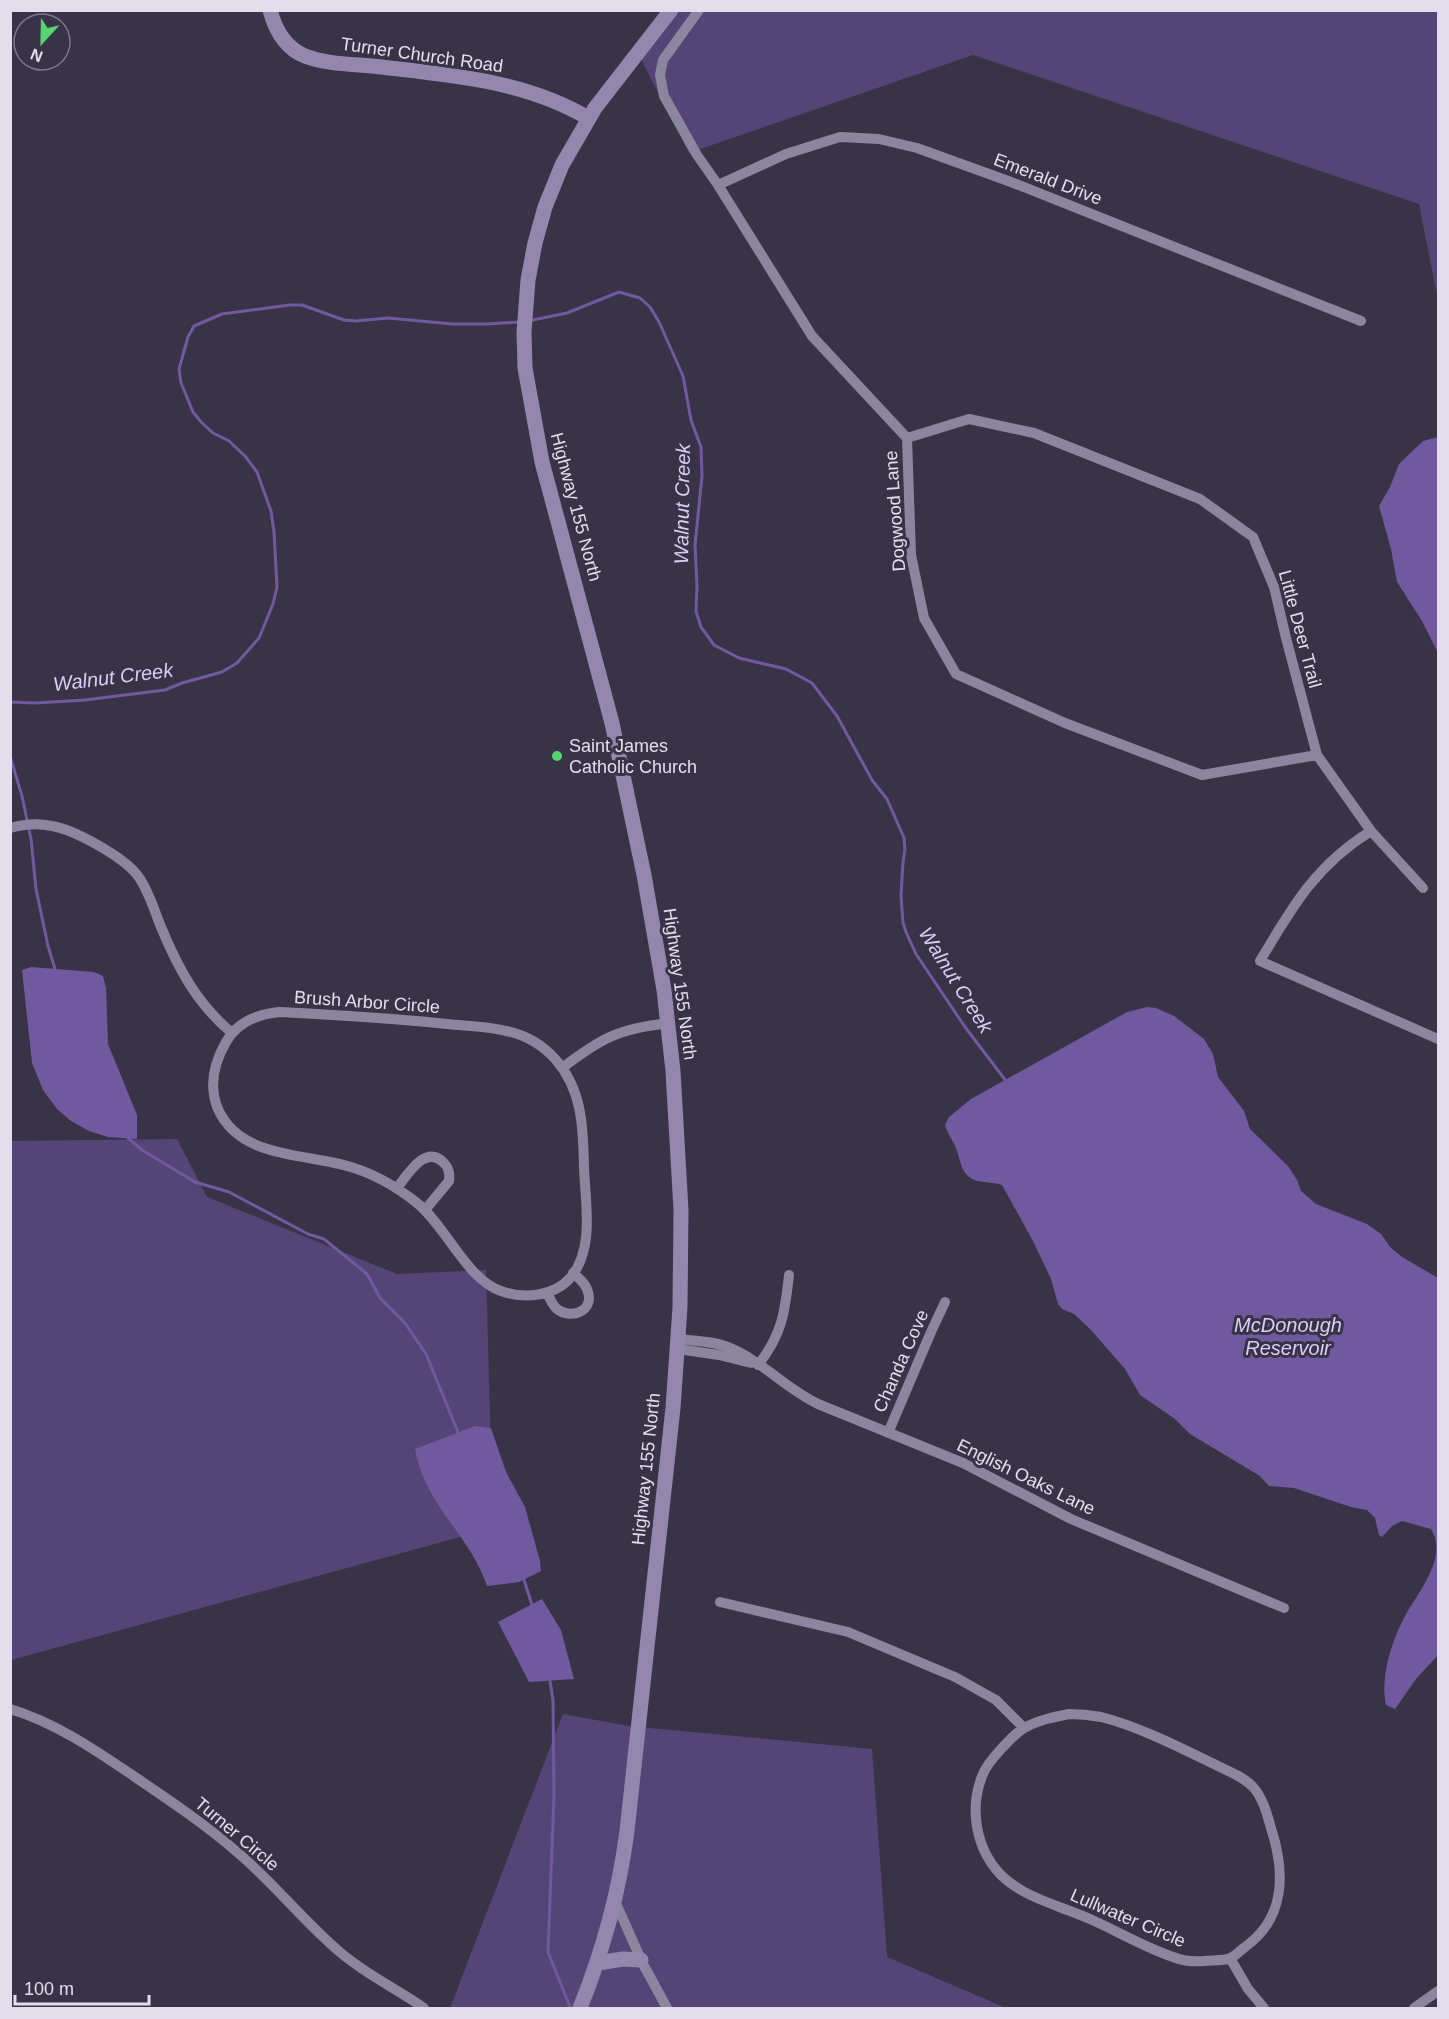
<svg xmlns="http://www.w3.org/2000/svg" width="1449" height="2019" viewBox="0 0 1449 2019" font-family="Arial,sans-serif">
	<rect width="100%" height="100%" fill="#393348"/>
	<!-- green -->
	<path fill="#554576" d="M673 11H1438V300L1419 204 973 55 689 153 641 59Z
		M177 1139 207 1197 397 1274 486 1270 493 1528 11 1660V1141Z
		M563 1714 629 1726 872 1749 887 1957 1006 2008H450Z"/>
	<!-- water -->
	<path fill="#71599f" d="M1438 437V653L1422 621 1397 582 1391 549 1379 506 1390 487 1399 464 1423 441Z
		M31 967 94 972 103 976 106 988 108 1044 137 1115V1139L108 1137 89 1131 71 1121 57 1109 43 1090 32 1063 22 970Z
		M1147 1007 1156 1008 1174 1016 1204 1039 1213 1054 1218 1077 1244 1111 1250 1129 1288 1166 1297 1180 1301 1191 1316 1204 1367 1224 1381 1234 1391 1248 1402 1257 1438 1278V1655L1416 1679 1395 1709 1386 1705C1380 1677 1391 1643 1404 1618 1417 1593 1449 1558 1431 1529L1402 1521 1392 1526 1382 1537 1379 1535 1375 1518 1367 1510 1351 1507 1294 1488 1269 1486 1260 1476 1190 1434 1175 1419 1140 1395 1125 1369 1091 1330 1074 1314 1062 1309 1058 1304 1051 1279 1033 1241 1002 1185C994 1182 986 1183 978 1181 958 1176 962 1157 953 1142 950 1136 947 1132 945 1125L949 1117 971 1099 1127 1012Z
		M475 1426 491 1428 506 1472 525 1507 540 1561 541 1571 519 1582 487 1586C469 1533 425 1506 415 1449Z
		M542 1599 561 1630 574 1679 529 1682 498 1622Z"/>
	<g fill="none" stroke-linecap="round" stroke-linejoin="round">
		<!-- stream -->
		<path stroke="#71599f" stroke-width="3" d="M528 321 567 313 619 292 640 298 650 307 659 322 683 376 691 420 701 447 702 476 695 545 697 586 696 611 701 627 714 645 739 658 786 669 812 683 837 716 872 780 887 799 904 838 905 849 903 862 901 896 903 923 906 932 916 954 965 1027 1006 1081
			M10 702 35 703 85 700 165 690 182 683 222 672 237 663 259 638 273 604 277 587 274 532 271 511 257 472 245 456 229 441 213 433 201 422 193 412 181 383 179 369 188 337 194 326 222 314 290 305H302L344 320 356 321 388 318 452 324H487L519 322
			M10 756 22 796 31 839 36 889 48 946 55 969
			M128 1138 142 1150 195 1182 229 1192 308 1234 324 1239 367 1274 380 1298 405 1323 426 1354 458 1432
			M524 1580 532 1605
			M550 1681 553 1700 554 1795 548 1952 570 2007"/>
		<!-- street -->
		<path stroke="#8c859f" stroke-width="10" d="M699 10 663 60 660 75 664 96 697 155 718 185 812 336 907 438 911 555 924 618 956 674 1065 723 1202 775 1317 755
			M718 185 786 154 840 137 879 139 917 148 1011 182 1361 321
			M907 438 969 419 1034 433 1200 499 1253 537 1274 587 1286 638 1317 755 1371 831 1423 888
			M10 828C24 824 38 823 52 826 75 830 124 857 138 876 149 891 154 910 161 927 178 968 197 1004 232 1033
			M1371 831C1316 865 1292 907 1260 961L1438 1039
			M280 1012C336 1015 392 1018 447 1024 466 1026 487 1026 506 1031 525 1035 543 1045 556 1060 583 1091 583 1129 584 1167 585 1201 595 1248 571 1277 554 1297 524 1299 501 1291 467 1280 446 1226 417 1203 397 1187 374 1174 351 1167 306 1153 240 1159 218 1109 208 1085 214 1063 226 1042 237 1022 259 1014 280 1012Z
			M562 1068C603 1037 618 1029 669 1023
			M397 1188C407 1176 425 1143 444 1163 449 1168 450 1174 449 1181L425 1210
			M547 1293C550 1298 552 1305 557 1309 571 1320 594 1311 588 1292 586 1284 579 1278 573 1273
			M678 1339C695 1341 714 1341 730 1348 762 1361 786 1389 818 1404L963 1463 1071 1519 1284 1608
			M678 1349 719 1355 751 1363
			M758 1365C782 1335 785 1312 789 1275
			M888 1433 931 1332 945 1302
			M720 1602 848 1632 955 1677 996 1700 1024 1728
			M10 1709C57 1723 98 1752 138 1779 172 1802 206 1825 237 1852 274 1883 304 1922 341 1953 367 1975 397 1989 424 2008
			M1069 1714C1080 1714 1090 1715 1101 1717 1138 1726 1183 1749 1218 1766 1230 1772 1244 1777 1253 1787 1263 1798 1267 1814 1271 1828 1285 1871 1286 1918 1245 1947 1241 1950 1236 1955 1231 1958 1223 1961 1212 1960 1204 1961 1193 1962 1183 1961 1173 1957 1144 1947 1117 1931 1090 1919 1061 1906 1024 1898 1001 1875 975 1848 969 1807 983 1774 987 1764 995 1756 1002 1748 1009 1741 1016 1732 1026 1727 1039 1720 1054 1717 1069 1714Z
			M615 1901 643 1964 667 2008
			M1230 1958 1248 1989 1264 2008
			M1414 2008 1438 1991"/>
		<!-- secondary -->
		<path stroke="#9387ae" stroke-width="15" d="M270 10C275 29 285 48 305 56 328 65 357 64 381 67 451 75 526 81 588 118
			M598 1963 623 1959 641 1960
			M580 2008C603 1951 619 1893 627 1831L673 1408 680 1307 681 1210 673 1071 664 990 644 875 612 723 542 462 525 368 524 332 528 280 535 243 545 207 562 165 595 108 671 10"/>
	</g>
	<!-- markers -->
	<circle fill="#55d671" stroke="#393348" stroke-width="2" cx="557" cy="756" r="6"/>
	<g text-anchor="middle" stroke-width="6" stroke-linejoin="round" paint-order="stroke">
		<!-- street labels -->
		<g font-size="18" fill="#e2deec" stroke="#393348">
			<text transform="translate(422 55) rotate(8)" y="6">Turner Church Road</text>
			<text transform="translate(1048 179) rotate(21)" y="6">Emerald Drive</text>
			<text transform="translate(576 507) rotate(75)" y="6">Highway 155 North</text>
			<text transform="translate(895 511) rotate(-94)" y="6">Dogwood Lane</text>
			<text transform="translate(1300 629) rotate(75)" y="6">Little Deer Trail</text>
			<text transform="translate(680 984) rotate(82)" y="6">Highway 155 North</text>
			<text transform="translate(367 1002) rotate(4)" y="6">Brush Arbor Circle</text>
			<text transform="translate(901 1361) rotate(-66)" y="6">Chanda Cove</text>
			<text transform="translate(646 1469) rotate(-84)" y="6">Highway 155 North</text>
			<text transform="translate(1026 1477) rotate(26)" y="6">English Oaks Lane</text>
			<text transform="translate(237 1834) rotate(40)" y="6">Turner Circle</text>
			<text transform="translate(1128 1918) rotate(23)" y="6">Lullwater Circle</text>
		</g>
		<!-- poi labels -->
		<g font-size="18" fill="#e2deec" stroke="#393348" text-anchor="start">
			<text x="569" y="752">Saint James<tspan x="569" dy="21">Catholic Church</tspan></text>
		</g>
		<!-- water labels -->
		<g font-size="20" font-style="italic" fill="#d9cef5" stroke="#393348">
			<text transform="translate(682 504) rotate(-89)" y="7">Walnut Creek</text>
			<text transform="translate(113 677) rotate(-7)" y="7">Walnut Creek</text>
			<text transform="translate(956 980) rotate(58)" y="7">Walnut Creek</text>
			<text x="1288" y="1332">McDonough<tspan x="1288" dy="23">Reservoir</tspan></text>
		</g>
	</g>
	<!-- border -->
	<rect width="1449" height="2019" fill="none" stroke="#e2deec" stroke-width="24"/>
	<!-- north arrow -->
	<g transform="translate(42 42) rotate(202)"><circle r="28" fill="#393348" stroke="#7d778a" stroke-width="1.5"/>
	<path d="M0-4.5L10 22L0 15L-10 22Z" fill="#55d671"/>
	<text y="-9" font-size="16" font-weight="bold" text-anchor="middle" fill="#e2deec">N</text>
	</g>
	<!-- scale -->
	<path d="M15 1995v9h134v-9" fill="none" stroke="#e2deec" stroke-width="3"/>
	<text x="24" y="1995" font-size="18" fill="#e2deec" stroke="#393348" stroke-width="4.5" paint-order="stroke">100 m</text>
</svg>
